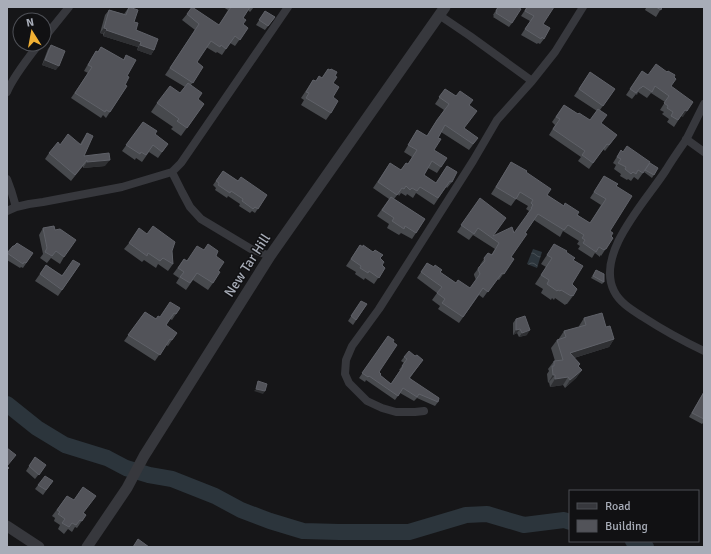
<svg xmlns="http://www.w3.org/2000/svg" width="711" height="554" viewBox="0 0 711 554" font-family="Signika,sans-serif">
	<defs>
		<pattern id="water-waves" width="16" height="10" patternUnits="userSpaceOnUse"><rect width="16" height="10" fill="#2c353c"/><path d="M0 5q4-4 8 0t8 0" fill="none" stroke="#485056"/></pattern>
	</defs>
	<rect width="100%" height="100%" fill="#161618"/>
	<!-- water -->
	<path fill="url(#water-waves)" d="M533 249 542 252 537 268 527 264Z"/>
	<g fill="none" stroke-linecap="round" stroke-linejoin="round">
		<!-- river -->
		<path stroke="#2c353c" stroke-width="16" d="M7 404 37 428 65 445 107 458 126 468 149 475 172 479 215 496 241 510 270 521 303 531 339 532H409L466 515 487 514 524 525 564 520 570 522
			M633 541 646 547"/>
		<!-- minor -->
		<path stroke="#37383d" stroke-width="8" d="M439 15 470 36 532 81
			M44 38 69 7
			M7 92C13 77 29 57 39 44
			M704 104C698 116 692 128 686 140 679 150 672 160 666 170 647 200 595 253 614 291 620 303 632 310 643 317 663 330 683 341 704 351
			M686 139 704 152
			M172 172 182 192 190 207 201 219 251 249 270 256
			M7 179 11 190 16 207
			M7 211 16 207 29 204 43 202 122 187 172 172 181 163 288 7
			M424 411 415 412H396L382 408 367 401 349 383 345 374 346 360 352 346 379 309 473 161 497 120 532 81 555 52 583 7"/>
		<!-- tertiary -->
		<path stroke="#37383d" stroke-width="11" d="M7 526 39 547
			M87 547 127 488 144 456 270 256 445 7"/>
	</g>
	<!-- wall -->
	<path fill="#47494d" d="M129 7 134 22 136 30 154 50 151 55 137 50 138 47 103 36V34L100 33 105 15 109 10 124 14Z
		M223 7H254L250 12 248 10 243 18V24L248 28 235 46 230 43 222 55 217 52 216 53 206 47 197 62 203 67 191 85 198 100 204 104 181 136 171 129 173 127 151 112 157 103 180 93 185 87 165 75 195 30 182 20 187 14 219 25 228 10Z
		M498 7 512 23 509 27 493 17 494 16 493 15Z
		M527 7 543 24 544 39 540 44 538 43 537 44 521 35 530 21 521 16Z
		M644 7H662L656 17 645 10 646 8Z
		M265 11 275 17 265 30 256 25Z
		M51 45 56 70 42 65 48 49Z
		M101 47 123 60 126 55 127 76 125 85 127 86 106 118 103 115 101 118 71 98 88 73 84 71 92 57 96 51 98 52Z
		M328 69 335 76 333 83V97L331 113 326 120 301 105 304 100 301 98 313 80 316 81 319 76 322 78Z
		M642 71 648 75 674 77 671 86 683 117 681 116 674 127 667 122 669 119 662 114 664 112 660 110 665 102 651 93 647 98 638 92 637 95 636 94 632 99 626 95Z
		M590 72 615 89 600 110 601 123 617 135 605 151 603 149 589 169 578 161 581 157 549 135 555 125 552 122 564 105 578 114 590 120 597 111 574 96Z
		M445 89 469 105 464 128 478 138 469 150 441 132 438 138 434 150 441 167 437 173 428 168 424 175 436 183 447 166 452 182 447 188 446 187 434 205 416 193 413 198 407 194 406 196 401 193 399 196 398 194 394 199 425 219 412 239 401 233 399 235 387 228 389 224 377 216 389 199 373 188 390 163 400 170 408 164 412 157 404 152 417 130 427 136 433 126 444 110 435 104Z
		M143 122 155 134 168 144 158 158 149 152 142 162 136 158 135 160 122 151Z
		M87 133 84 156 105 166 83 168V166L71 181 45 159 49 153 60 145 80 144Z
		M621 150 643 173 638 180 634 177 631 181 628 179 627 180 620 176 621 174 614 169 616 165 613 163Z
		M511 162 526 172 547 195 590 223 601 205 590 198 604 176 616 186 610 231 611 236 613 238 601 256 600 255V257L595 253 592 258 578 249 580 246 577 244 579 241 563 231 560 237 534 220 525 233 511 257 514 259 499 280 497 279 483 298 479 295 459 323 438 309 440 306 432 300 437 293 417 278 427 263 456 283 470 288 476 280 474 275V274L480 266V265L488 253 491 255 495 249 473 235 469 240 457 232 480 198 493 236 514 233 528 215 527 214 529 211 526 209 528 206 516 199 511 206 491 194Z
		M650 163 658 168 652 178 644 172Z
		M223 171 238 181 267 195 255 213 252 211 250 213 239 206 240 204 228 196 227 198 215 190 216 188 213 185Z
		M43 228 55 230 64 257 60 264 51 258 47 263 40 258 43 254 39 235Z
		M129 243 172 251 173 264 168 271 158 264 156 268 144 260 142 262 124 249Z
		M554 244 566 252 573 260 572 284 573 296 567 304H566L565 305 555 298 554 300 552 298 551 300 541 293 543 289 535 284 546 267 541 264Z
		M360 245 380 258 382 265 385 268 374 284 365 278 364 280 355 274 356 272 346 266Z
		M13 246 33 253 23 268 21 267 20 268 7 260V254Z
		M204 250 216 256 218 271 213 283 208 290 193 280 186 290 176 283 179 278 173 274 184 259 186 261Z
		M80 264 58 296 35 281 46 265 62 275Z
		M596 270 604 282 602 284 591 278Z
		M361 301 367 304 353 325 348 321Z
		M180 308 172 320 170 319 166 325 172 340 168 346 166 345 155 361 124 341 145 312 156 319Z
		M584 318 606 327 614 339 609 347 574 358 580 364 578 367 582 370 576 378 565 388 563 385 550 387 549 382 548 383 547 374 549 371 548 369 554 361H555L551 348 557 340H558L564 331 579 327V326Z
		M516 319 527 335 519 337 517 333 513 335V323Z
		M388 336 393 342 379 372 380 375 391 384 400 370H399L404 363 401 361 404 357 420 364 410 378 438 402 435 406 417 398 414 401 400 393 395 400 366 380 365 382 359 378Z
		M704 391V422L702 424 689 417Z
		M35 457 43 469 35 479 26 471Z
		M53 481 43 495 35 489 38 485Z
		M67 496 86 515 77 528 75 527 72 532 68 529 64 534 58 529 60 525 54 521 55 518 52 516Z"/>
	<!-- shaded-wall -->
	<path fill="#2f3033" d="M104 28 107 29 103 34 100 33Z
		M106 30 141 42 138 47 103 36Z
		M140 45 154 50 151 55 137 50Z
		M45 60 59 66 56 70 42 65Z
		M685 110 687 111 683 117 681 116Z
		M110 160 105 166 83 168 87 162Z
		M520 329 517 333 513 335 516 330Z
		M530 330 527 335 519 337 522 333Z
		M614 339 609 347 564 361 570 353Z
		M582 370 576 378 565 388 570 380Z
		M553 375H555L549 382 548 383Z
		M568 377 563 385 550 387 555 379Z
		M256 389 265 391 263 394 254 391Z"/>
	<!-- building -->
	<path fill="#525359" stroke="#5f6168" d="M129 7 138 10 134 22 138 23 136 30 158 39 154 50 140 45 141 42 106 30 107 29 104 28 109 10 126 15Z
		M192 7 219 25 231 7H250L243 18 246 20 243 24 248 28 240 40 235 36 226 49 221 45 220 47 211 41 197 62 203 67 193 83 170 68 199 24 187 14Z
		M498 7H517L521 9 512 23 496 13 497 11H496Z
		M527 7H554L543 24 550 28 544 39 542 37 541 39 525 29 534 16 525 11Z
		M656 7H662L661 10Z
		M265 11 275 17 268 26 259 20Z
		M51 45 65 51 59 66 45 60Z
		M101 47 124 60 126 55 136 60 127 76 129 77 125 85 127 86 110 112 106 110 105 112 75 93 92 67 88 65 96 51 98 52Z
		M656 64 667 72 668 71 675 75 674 77 676 79 671 86 693 102 687 111 685 110 678 120 671 116 673 112 667 108 668 106 664 103 669 96 655 86 652 92 643 86 641 88H640L636 93 630 89 642 71 648 75Z
		M328 69 330 70 331 69 337 72 335 76 337 77 333 83 339 87 333 97 338 101 331 113 306 98 309 93 306 92 313 80 316 81 319 76 322 78Z
		M590 72 615 89 603 106 579 89Z
		M188 83 202 93 198 99 204 104 187 128 177 121 179 119 157 103 170 86 180 93Z
		M445 89 456 96 460 91 473 100 469 105 477 111 464 128 478 138 473 144 445 125 438 138 441 139 434 150 447 158 441 167 432 161 424 175 436 183 447 166 457 172 452 182 450 181 438 198 420 187 417 191 412 188 410 190 406 186 404 189 402 188 397 195 378 182 390 163 401 170 406 163 408 164 417 150 408 145 417 130 427 136 437 120 449 104 439 97Z
		M564 105 578 114 579 113 590 120 598 109 607 115 601 123 617 135 609 145 607 144 593 163 582 155 585 151 553 129 560 119 556 117Z
		M143 122 157 131 155 134 168 144 162 152 153 145 146 155 141 152 140 154 126 145Z
		M87 133 93 136 84 156 109 153 110 160 87 162V160L75 175 49 153 58 142 60 145 68 134 81 145Z
		M627 146 650 162 643 173 638 170 636 174 633 172 631 174 625 169 626 167 618 163 621 159 617 157 621 150 623 152Z
		M511 162 527 171 526 172 551 189 547 195 564 206 565 203 579 212 577 215 590 223 606 199 594 192 604 176 618 184 616 186 632 196 610 231 613 233 611 236 613 238 606 249H605L604 250 599 247 596 252 583 243 585 240 582 238 584 235 568 225 564 230 538 214 525 233 527 234 511 257 514 259 504 274 502 273 488 292 483 288 463 317 442 303 445 299 437 293 442 287 421 272 427 263 434 267 435 265 442 270 440 272 456 283 458 280 470 288 480 274 478 269 479 267 485 261 484 258 488 253 492 255 499 243 478 228 474 234 461 225 480 198 506 218 493 236 512 227 514 233 532 208H531L533 205 531 203 533 200 520 192 516 199 496 187Z
		M650 163 658 168 654 175 645 170Z
		M223 171 238 181 241 177 267 195 258 209 255 207 253 209 242 201 243 199 231 191 230 193 218 185 219 183 216 181Z
		M391 197 425 219 416 233 405 226 404 229 392 221 394 218 382 210Z
		M54 226 55 230 60 229 76 240 64 257 56 251 52 256 45 252 47 248 43 228Z
		M153 226 175 242 172 251 173 264 163 258 160 261 148 253 147 256 129 243 139 228 147 234Z
		M17 243 33 253 26 263 24 262 23 264 7 253 13 246H14Z
		M208 244 218 251 216 256 224 262 218 271 220 272 213 283 197 273 190 283 180 277 184 272 178 268 184 259 187 261 197 246 204 250Z
		M554 244 567 251 566 252 575 258 573 260 583 266 572 284 577 289 573 296 572 295 571 296 561 290 560 291 558 290 557 291 547 284 549 280 541 275 552 258 547 255Z
		M360 245 363 247V245L373 252 375 250 383 255 380 258 384 262 382 265 385 268 379 278 369 271 368 273 360 268 361 266 351 259Z
		M73 260 80 264 62 290 40 274 46 265 62 276Z
		M596 270 604 274V282L593 276Z
		M361 301 367 304 356 320 351 316Z
		M170 302 180 308 176 314 174 313 166 325 177 333 172 340 170 339 160 355 128 335 145 312 156 319 158 316 160 317Z
		M602 313 606 327 610 326 614 339 570 353 580 364 578 366 582 370 570 380 568 377 555 379V375H553L552 366H554V361L563 360 557 340 566 337 564 331 586 325 584 318Z
		M525 316 530 330 522 333 520 329 516 330V319Z
		M388 336 394 340 393 342 397 345 379 372 381 374 380 375 391 384 402 368 403 366H402L407 359 404 357 409 351 415 356 417 355 423 360 409 378 439 398 438 402 419 394 417 397 403 388 398 396 369 376 368 377 362 373Z
		M258 381 267 384 265 391 256 389Z
		M704 392V419L692 413Z
		M7 448 16 455 7 466 9 468 7 470Z
		M35 457 46 465 39 475 29 466Z
		M45 476 53 481 46 490 38 485Z
		M83 487 96 496 83 513 86 515 82 521 80 520 76 525 72 523 69 527 62 523 65 519 58 514 60 512 57 510 67 496 74 500Z
		M138 539 149 547H133Z"/>
	<g text-anchor="middle" stroke-width="3" stroke-linejoin="round" paint-order="stroke">
		<!-- street labels -->
		<g font-size="14" fill="#a8adb8" stroke="#111113">
			<text transform="translate(247 265) rotate(-57)" y="5">New Tar Hill</text>
		</g>
	</g>
	<!-- border -->
	<rect width="711" height="554" fill="none" stroke="#a8adb8" stroke-width="16"/>
	<!-- legend -->
	<rect x="569" y="490" width="130" height="52" fill="#111113" stroke="#4d4f55"/>
	<rect x="577" y="503" width="20" height="6" fill="#37383d" stroke="#4d4f55"/>
	<text x="605" y="510" font-size="12" fill="#a8adb8">Road</text>
	<rect x="577" y="520" width="20" height="12" fill="#525359" stroke="#4d4f55"/>
	<text x="605" y="530" font-size="12" fill="#a8adb8">Building</text>
	<!-- north arrow -->
	<g transform="translate(32 32) rotate(349)"><circle r="19" fill="#111113" stroke="#4d4f55"/>
	<path d="M0-3L7 15L0 10L-7 15Z" fill="#f2b134"/>
	<text y="-6" font-size="11" font-weight="bold" text-anchor="middle" fill="#a8adb8">N</text>
	</g>
</svg>
